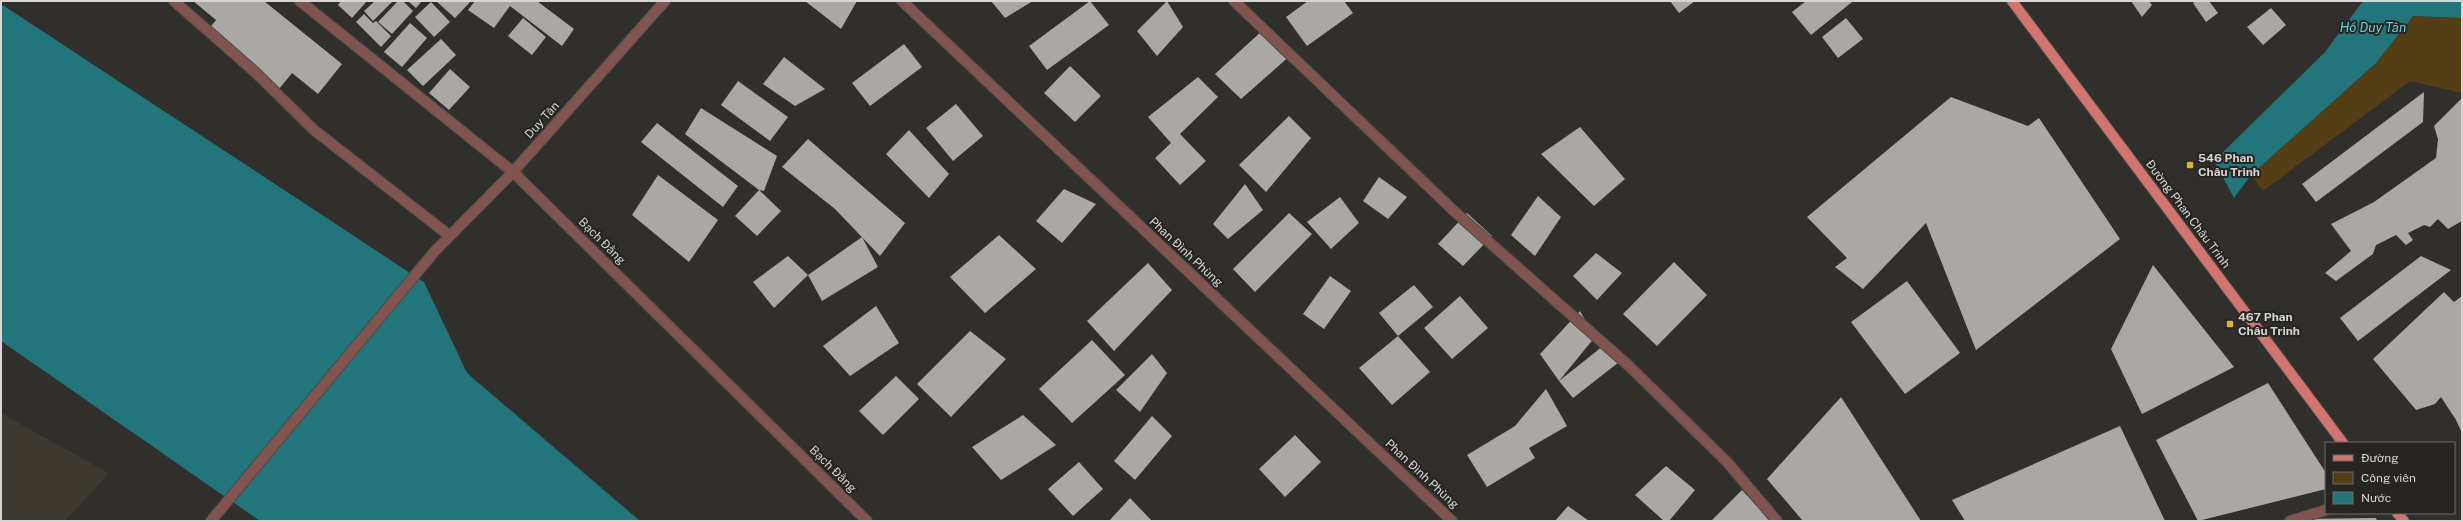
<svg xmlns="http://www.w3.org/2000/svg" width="2463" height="522" viewBox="0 0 2463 522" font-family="'Public Sans',sans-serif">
	<rect width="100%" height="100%" fill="#302f2c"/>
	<!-- built -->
	<path fill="#3d3830" d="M1 413 109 473 65 521H1Z"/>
	<!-- green -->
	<path fill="#533e15" d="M2413 16 2462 18V93L2410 81 2263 191 2251 175 2376 63Z"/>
	<!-- water -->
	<path fill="#21757b" d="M2363 1H2462V18L2413 16 2376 63 2251 175 2234 198 2214 161 2325 52Z
		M1 4 424 282 467 373 640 521H260L1 341Z"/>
	<!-- building -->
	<path fill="#aaa8a5" d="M193 1H264L342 64 318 94 292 73 279 89 207 31 216 20Z
		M341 1H367L352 18 338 5Z
		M375 1H393L373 21 364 11Z
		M398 1H403L413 11 392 34 378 22Z
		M408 1H422L416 8Z
		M436 1H471L455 18Z
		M475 1H537L574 29 562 46 510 6 494 28 468 10Z
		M805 1H857L841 29Z
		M991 1H1033L1005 18Z
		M1090 1 1109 25 1047 70 1029 46Z
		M1167 1 1183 27 1157 56 1137 31Z
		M1308 1H1344L1353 13 1307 46 1286 17Z
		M1670 1H1695L1679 13Z
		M1806 1H1851L1852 2 1811 35 1792 12Z
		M2131 1H2149L2152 5 2142 17Z
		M2196 1H2209L2218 13 2206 22 2193 3Z
		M431 2 450 22 434 37 415 17Z
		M2271 8 2286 25 2263 45 2247 27Z
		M364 14 373 23 376 21 391 36 381 47 356 22Z
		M523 18 546 37 532 55 508 36Z
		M1846 18 1863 39 1838 58 1822 37Z
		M410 23 427 38 402 67 384 52Z
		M1264 29 1292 54 1241 99 1215 74Z
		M441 39 456 55 423 86 407 70Z
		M904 44 922 67 870 106 852 83Z
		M784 57 825 89 795 106 763 84Z
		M1070 66 1101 96 1075 122 1044 93Z
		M450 69 470 87 449 110 429 93Z
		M1198 77 1218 97 1180 134 1206 161 1180 185 1155 158 1171 143 1148 117Z
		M738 81 788 117 770 141 721 105Z
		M2424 92 2423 122 2316 202 2302 184Z
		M1951 97 2028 126 2039 118 2120 239 1976 350 1926 223 1863 289 1835 267 1847 258 1807 217Z
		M2461 99 2462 221 2448 229 2438 219 2430 227 2424 225 2408 233 2413 240 2406 245 2396 235 2376 245 2373 254 2336 281 2325 273 2351 251 2331 224 2374 202 2436 158 2438 139 2434 126Z
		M956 104 983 136 953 161 926 128Z
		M701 108 777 156 764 191 759 190 781 211 757 236 735 216 759 190 685 134Z
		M1289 116 1311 138 1266 192 1239 165Z
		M657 123 738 186 723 207 641 142Z
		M1580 127 1625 179 1594 206 1541 154Z
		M909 130 949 174 929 198 886 154Z
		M808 139 905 223 880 256 835 209 782 167Z
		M658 175 718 220 689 262 632 215Z
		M1379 177 1407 197 1388 219 1363 201Z
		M1245 184 1263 210 1228 239 1213 224Z
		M1064 189 1096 204 1062 243 1036 221Z
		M1538 196 1561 217 1535 256 1511 235Z
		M1340 197 1359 223 1331 249 1307 222Z
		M1289 213 1312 234 1255 292 1233 269Z
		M1467 213 1492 236 1463 266 1438 244Z
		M999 235 1036 269 985 313 950 277Z
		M862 237 878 267 822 301 808 275Z
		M1596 253 1622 273 1597 300 1573 276Z
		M788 256 808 275 774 308 753 282Z
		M2421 256 2451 270 2358 341 2340 318Z
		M1674 262 1707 295 1657 346 1623 314Z
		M1148 263 1172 290 1114 351 1087 321Z
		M2153 265 2234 367 2142 414 2111 349Z
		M1330 276 1351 291 1324 329 1303 314Z
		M1907 281 1960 353 1905 394 1851 322Z
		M1414 285 1433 307 1398 336 1379 313Z
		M2444 292 2454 302 2462 296V433L2456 420 2441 397 2435 404 2416 410 2373 359Z
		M1460 296 1488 328 1452 359 1424 328Z
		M876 306 899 343 850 376 823 346Z
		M1580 311 1595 337 1559 381 1540 354Z
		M970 331 1006 359 951 417 917 384Z
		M1398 336 1430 372 1392 405 1359 368Z
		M1092 340 1125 375 1072 423 1039 389Z
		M1608 342 1623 359 1573 398 1559 381Z
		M1152 354 1167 373 1140 412 1116 390Z
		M896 376 919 399 883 435 859 411Z
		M2268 383 2326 473V489L2198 521 2156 440Z
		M1546 389 1567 426 1529 448 1535 458 1487 487 1467 455 1515 426Z
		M1841 397 1921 521H1803L1767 479Z
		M1023 415 1056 445 1001 480 972 447Z
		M1152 416 1172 436 1135 480 1114 461Z
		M2120 426 2165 521H1965L1952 500Z
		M1295 435 1321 462 1285 497 1259 469Z
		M1079 462 1103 489 1073 516 1048 489Z
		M1666 466 1695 490 1669 521H1664L1635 495Z
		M1742 490 1771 521H1711Z
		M1130 498 1152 521H1109Z
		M1568 506 1589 521H1555Z
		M2376 518 2377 521H2298L2297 519Z"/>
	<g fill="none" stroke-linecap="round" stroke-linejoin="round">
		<!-- minor casing -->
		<g stroke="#4b4a47" stroke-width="12">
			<path id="minor" d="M174 1 256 73 314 130 450 236
				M300 1 513 172 867 521
				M902 1 1452 521
				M1234 1 1455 212 1628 365 1727 462 1777 521
				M211 521 435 251 513 172 665 1
				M2290 521 2326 510"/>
		</g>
		<!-- major casing -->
		<g stroke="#4b4a47" stroke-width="12">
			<path id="major" d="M2012 1 2343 443
				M2397 513 2404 521"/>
		</g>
		<!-- minor -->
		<use href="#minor" stroke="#825450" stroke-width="10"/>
		<!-- major -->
		<use href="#major" stroke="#d27570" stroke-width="10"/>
	</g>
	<!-- markers -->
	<g fill="#deb133" stroke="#262522" stroke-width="1.5">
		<rect x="2186" y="161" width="8" height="8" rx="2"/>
		<rect x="2226" y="320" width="8" height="8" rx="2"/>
	</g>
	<g text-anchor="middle" stroke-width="4" stroke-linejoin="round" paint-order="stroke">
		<!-- street labels -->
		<g font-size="12" fill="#d7d6d4" stroke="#262522">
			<text transform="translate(542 120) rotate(-48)" y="4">Duy Tân</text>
			<text transform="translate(2188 214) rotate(53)" y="4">Đường Phan Châu Trinh</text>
			<text transform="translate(602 241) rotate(45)" y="4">Bạch Đằng</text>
			<text transform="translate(1186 252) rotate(43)" y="4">Phan Đình Phùng</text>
			<text transform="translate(833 469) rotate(45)" y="4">Bạch Đằng</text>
			<text transform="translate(1422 474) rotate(43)" y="4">Phan Đình Phùng</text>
		</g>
		<!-- poi labels -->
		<g font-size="12" font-weight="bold" fill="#d7d6d4" stroke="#262522" text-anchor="start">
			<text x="2198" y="162">546 Phan<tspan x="2198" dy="14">Châu Trinh</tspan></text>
			<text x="2238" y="321">467 Phan<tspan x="2238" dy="14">Châu Trinh</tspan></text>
		</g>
		<!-- water labels -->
		<g font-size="13" font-style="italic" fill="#5ed6de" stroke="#262522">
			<text x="2373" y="32">Hồ Duy Tân</text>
		</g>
	</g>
	<!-- border -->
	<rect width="2463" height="522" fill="none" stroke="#d7d6d4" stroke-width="4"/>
	<!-- legend -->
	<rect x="2325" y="442" width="130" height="72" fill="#262522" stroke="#6d6c69"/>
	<rect x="2333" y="455" width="20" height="6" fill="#d27570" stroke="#6d6c69"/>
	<text x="2361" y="462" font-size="12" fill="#d7d6d4">Đường</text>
	<rect x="2333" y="472" width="20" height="12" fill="#533e15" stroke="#6d6c69"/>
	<text x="2361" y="482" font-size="12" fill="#d7d6d4">Công viên</text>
	<rect x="2333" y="492" width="20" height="12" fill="#21757b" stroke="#6d6c69"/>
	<text x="2361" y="502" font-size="12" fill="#d7d6d4">Nước</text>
</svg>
